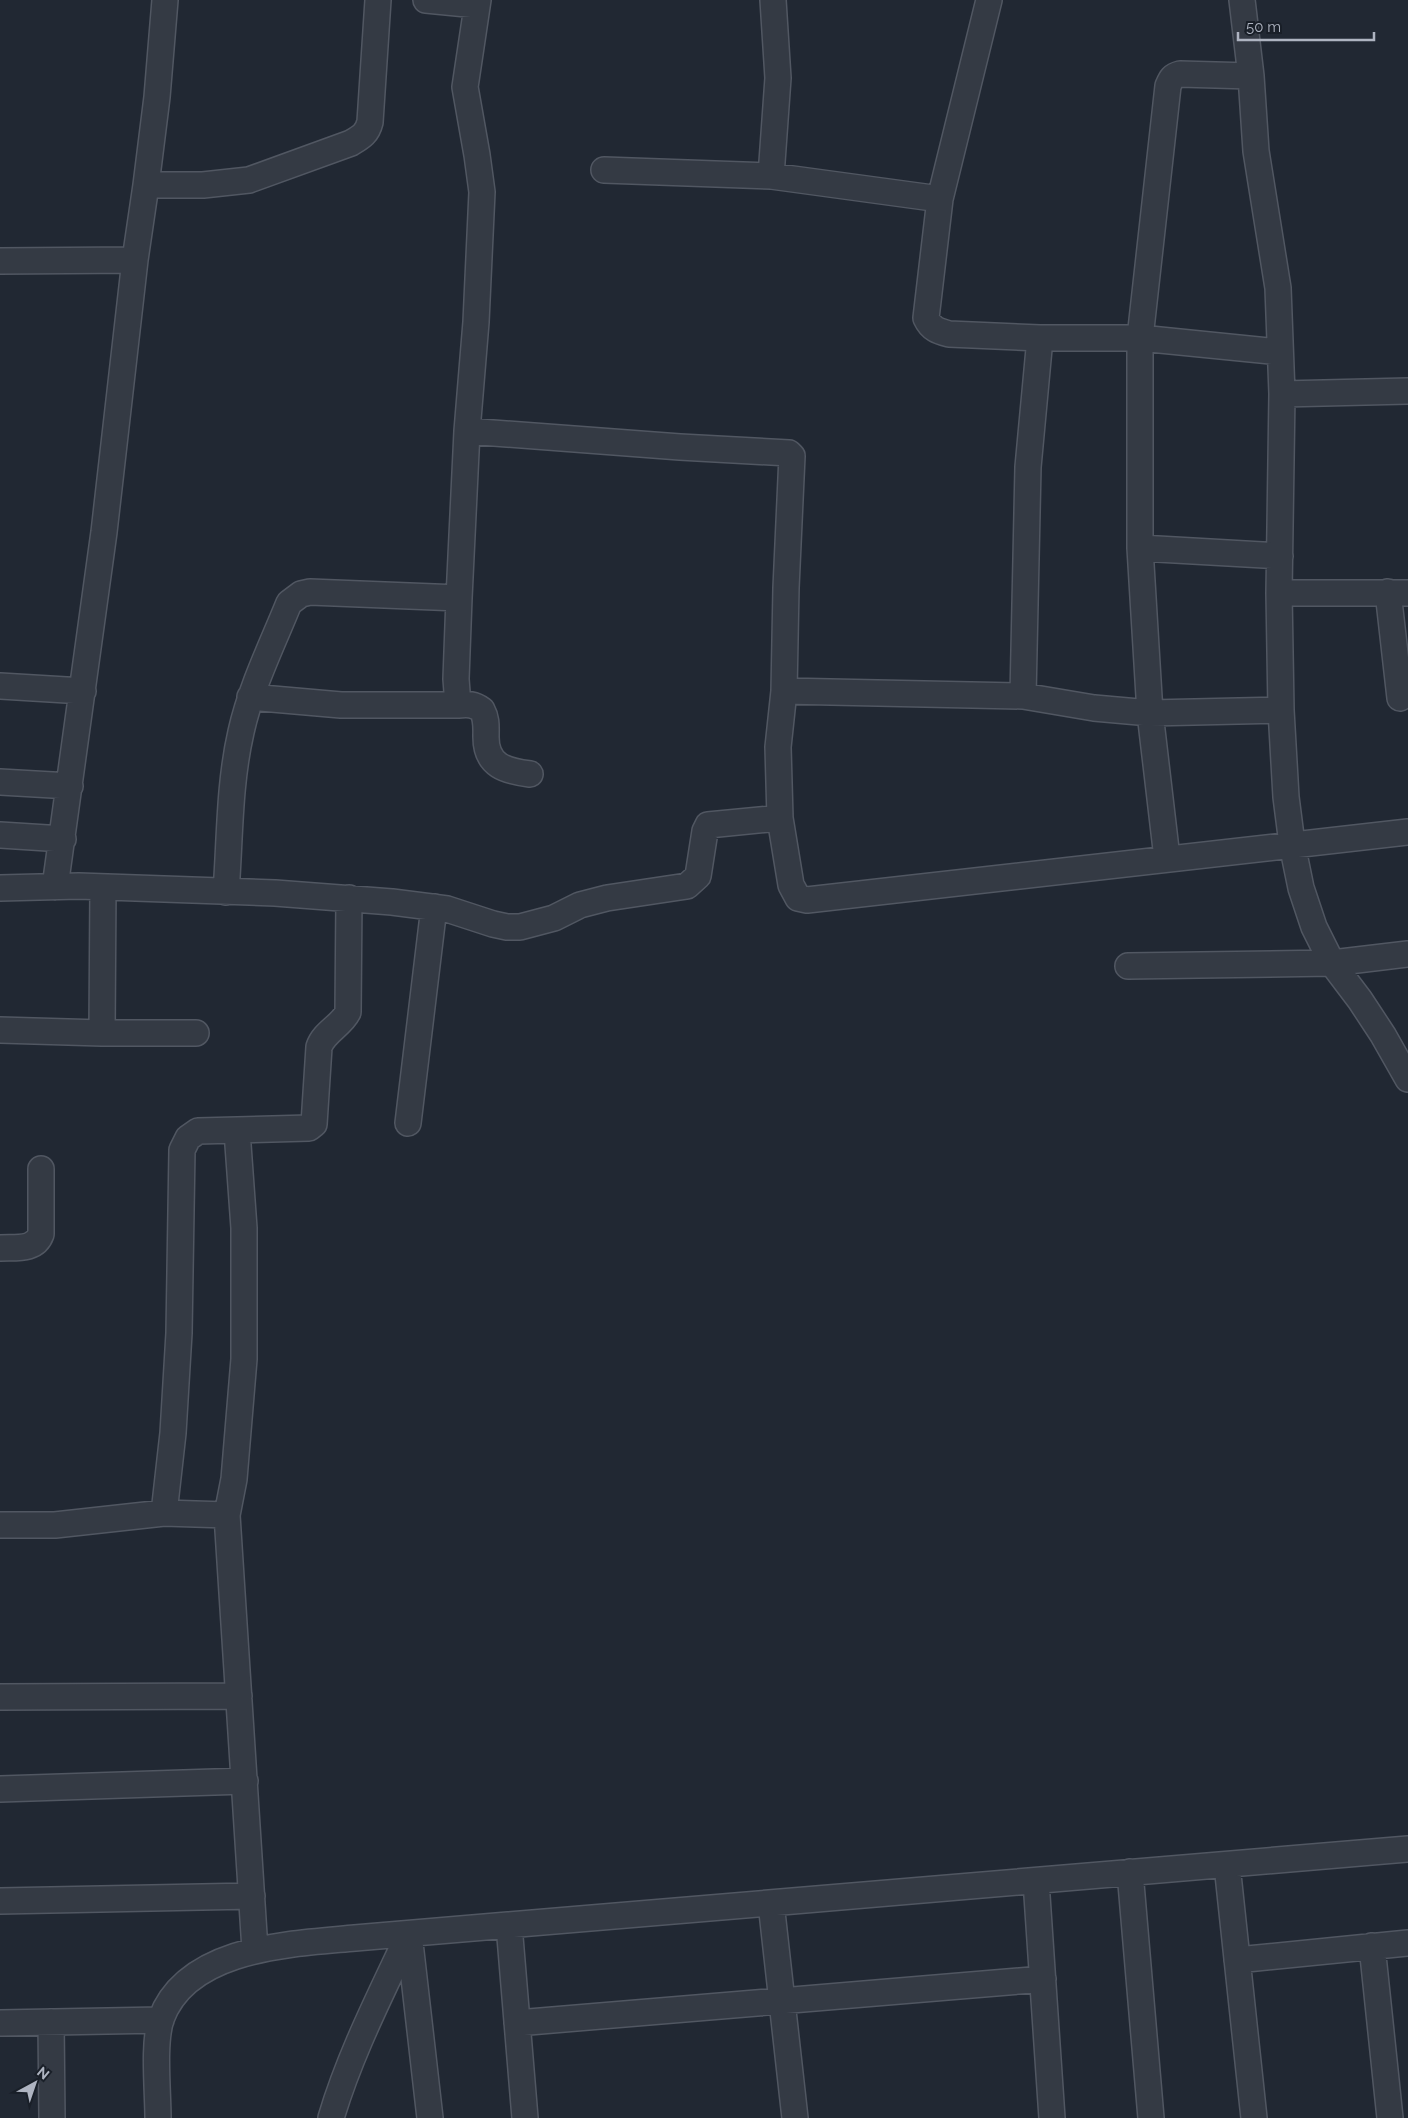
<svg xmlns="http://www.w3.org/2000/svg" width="1408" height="2118" viewBox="0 0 1408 2118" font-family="Raleway,sans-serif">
	<rect width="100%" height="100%" fill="#212833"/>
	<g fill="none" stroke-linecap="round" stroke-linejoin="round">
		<!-- minor casing -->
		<g stroke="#515762" stroke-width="28">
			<path id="minor" d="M426 0 477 5
				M478 0 465 87 477 155 482 192 476 322 467 431 459 598 456 679 458 705C468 704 474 704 482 710 487 719 486 727 486 737 486 766 506 771 530 774
				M989 0 940 199 926 318C931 329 938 331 949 334L1040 338H1140L1280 352
				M1242 0 1251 76 1256 151 1278 288 1282 394 1279 593 1281 710 1286 797 1292 844 1301 888 1314 927 1332 963 1360 1000 1383 1035 1408 1079
				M604 170 771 176 940 199
				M771 176 778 78 773 0
				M146 185H203L249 180 351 143C361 137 367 134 370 122L378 0
				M0 261 135 260
				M1282 394 1408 391
				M467 431 680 447 789 453 792 456 786 588 784 691 778 747 780 818 791 885 798 898 807 900 1408 832
				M1140 548 1280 556
				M1388 592 1400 698
				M1279 593H1408
				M0 686 83 691
				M784 691 1023 696 1094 708 1150 713 1281 710
				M1023 696 1028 467 1040 338
				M250 697 341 705H458
				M0 782 70 786
				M0 835 63 839
				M1167 858 1150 713 1140 548V338L1168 86C1171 79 1172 76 1180 74L1251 76
				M55 887 104 532 135 260 146 185 157 97 165 0
				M0 888 79 886 275 893 392 902 447 909 493 924 507 927H520L554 918 580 905 607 898 687 886 698 876 705 831 708 825 780 818
				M226 892C230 839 229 784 241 732 251 687 272 645 289 603L301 594 310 592 459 598
				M1128 966 1332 963 1408 954
				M0 1030 102 1033H196
				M102 1033 103 887
				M408 1123 434 907
				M237 1131 244 1228V1359L234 1479 227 1515 255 1950
				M0 1248C15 1247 35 1251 41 1234V1169
				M164 1513 173 1433 179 1333 182 1150 188 1138 198 1131 309 1128 314 1124 319 1047C324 1032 341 1026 348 1012L349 898
				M0 1525H55L164 1513 227 1515
				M0 1697 239 1696
				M0 1789 245 1781
				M1227 1865 1254 2118
				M1130 1872 1151 2118
				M1036 1881 1052 2118
				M0 1901 252 1896
				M771 1903 795 2118
				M509 1925 525 2118
				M409 1934 430 2118
				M1372 1946 1390 2118
				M1237 1960 1408 1943
				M51 2022 52 2118
				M0 2023 161 2020
				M517 2023 1043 1979
				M158 2118C158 2091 153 2044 161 2019 187 1947 291 1944 355 1938L1408 1849
				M331 2118C350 2054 381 1994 409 1934"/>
		</g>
		<!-- minor -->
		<use href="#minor" stroke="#343a44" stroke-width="25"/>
	</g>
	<!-- north arrow -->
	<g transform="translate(35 2083) rotate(40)" stroke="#191f28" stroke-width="4" paint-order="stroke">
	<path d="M0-4L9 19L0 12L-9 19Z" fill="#aeb4c1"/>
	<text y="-8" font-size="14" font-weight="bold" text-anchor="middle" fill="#aeb4c1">N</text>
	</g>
	<!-- scale -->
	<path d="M1238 32v8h136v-8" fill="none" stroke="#aeb4c1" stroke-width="2.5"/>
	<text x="1246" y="32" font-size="15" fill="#aeb4c1" stroke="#191f28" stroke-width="4" paint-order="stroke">50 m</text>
</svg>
